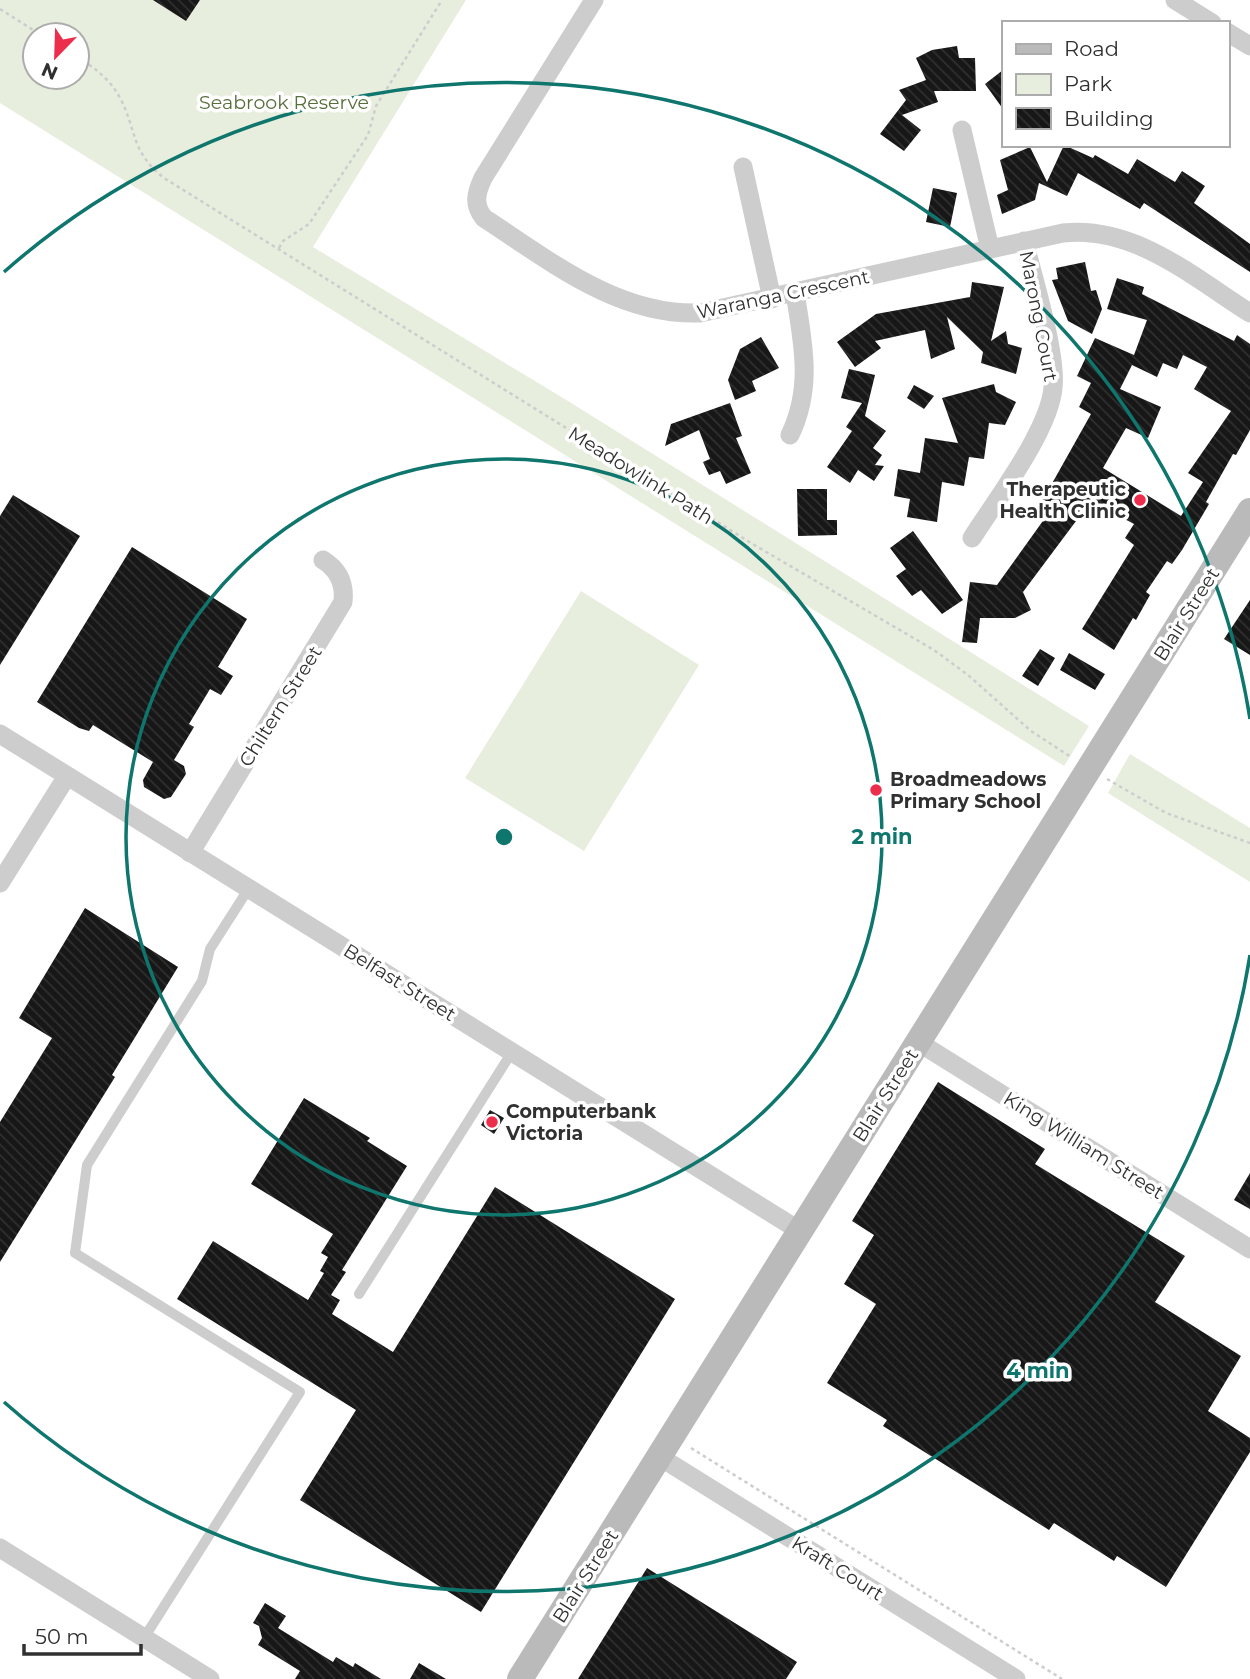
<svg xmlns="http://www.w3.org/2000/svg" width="1250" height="1679" viewBox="0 0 1250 1679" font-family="Montserrat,sans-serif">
	<defs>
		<pattern id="building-back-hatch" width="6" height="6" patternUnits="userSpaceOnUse" patternTransform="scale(1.75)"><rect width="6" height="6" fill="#171717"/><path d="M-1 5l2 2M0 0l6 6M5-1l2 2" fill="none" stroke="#303030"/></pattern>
	</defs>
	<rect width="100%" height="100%" fill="#fff"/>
	<!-- green -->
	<path fill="#e8eede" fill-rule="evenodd" d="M0 0H466L313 247 568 401 1089 726 1064 766 0 103ZM35 35H77V77H35Z
		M581 591 699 665 584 851 465 778Z
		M1130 754 1250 828V882L1108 793Z"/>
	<!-- building -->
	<path fill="url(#building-back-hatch)" fill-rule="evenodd" d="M153 0H200L186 21Z
		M957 46 959 58H975L976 91H934L938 102 902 115 921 130 904 151 880 134 906 100 899 90 926 80 916 58 932 50Z
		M1003 70V109L985 84Z
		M1064 145 1093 158 1095 155 1128 174 1137 159 1175 182 1182 171 1205 186 1194 203 1250 244V272L1144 203 1140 209 1078 173 1067 196 1039 183 1035 200 1002 214 997 195 1008 190 1000 160 1030 147 1047 182Z
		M933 188 957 193 950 227 926 222Z
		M1085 262 1091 291 1096 290 1102 309 1092 334 1068 321 1052 280 1058 279 1056 268Z
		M1117 278 1144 287 1142 294 1234 341 1237 335 1250 344V430L1236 455 1233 454 1206 502 1209 504 1182 550 1172 564 1167 561 1146 592 1150 595 1136 620 1133 618 1114 650 1082 629 1134 545 1125 538 1134 524 1102 507 1093 520 1082 513 1023 592 1031 610 1015 618H980L977 643 962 642 970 582 997 585 1045 518 1036 512 1091 414 1079 407 1091 383 1077 376 1095 338 1134 355 1147 320 1107 309ZM1183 355 1207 367 1194 389 1231 411 1188 473 1203 482 1181 516 1103 468 1126 428 1148 438 1161 407 1120 389 1132 365 1157 377 1163 363 1177 369Z
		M972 282 1004 287 991 341 1006 331 1008 344 1022 348 1016 374 981 363 983 352 947 317 955 349 931 359 925 330 875 341 881 348 855 367 837 342 876 314 970 297Z
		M761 337 779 368 752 381 756 391 735 400 728 380 740 349Z
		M849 369 875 375 865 416 886 431 873 448 882 455 875 465 884 466 874 481 858 470 850 483 827 467 852 431 846 427 862 403 841 398Z
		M994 384 996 392 1016 402 1005 425 989 423 984 459 969 457 964 486 942 482 937 522 907 517 910 499 894 496 898 469 920 473 925 438 958 443 942 398Z
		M914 385 934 396 924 409 907 398Z
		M730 403 742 436 736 438 751 473 726 484 720 471 709 475 703 462 710 459 699 430 665 446 671 424Z
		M797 489H827V520H837V535L798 536Z
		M13 495 80 536 0 665V516Z
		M913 531 963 600 942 614 921 590 912 596 896 576 906 569 890 548Z
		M132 547 247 619 218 667 233 676 221 695 210 689 189 724 194 727 174 760 184 766 186 774 171 797 164 799 144 787 143 780 153 762 93 725 89 731 79 728 37 702Z
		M1250 600V655L1224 639Z
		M1040 649 1055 658 1038 686 1022 676Z
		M1069 653 1105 674 1095 690 1060 670Z
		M85 908 178 967 112 1075 115 1077 0 1262V1122L52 1038 19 1018Z
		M938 1082 1045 1149 1035 1164 1185 1256 1155 1302 1241 1356 1208 1411 1250 1438V1452L1166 1587 1117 1556 1114 1561 1054 1523 1049 1530 883 1426 887 1420 827 1383 876 1304 844 1284 874 1235 852 1221Z
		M304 1098 370 1138 367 1141 407 1166 342 1270 346 1272 331 1295 340 1300 332 1314 393 1352 495 1187 675 1299 481 1612 300 1500 356 1410 177 1299 213 1241 308 1300 324 1273 320 1271 328 1257 321 1253 333 1234 251 1184Z
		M490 1110 504 1118 494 1134 481 1125Z
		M1250 1173V1209L1234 1200Z
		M647 1568 797 1662 786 1679H578Z
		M265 1603 286 1616 278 1628 333 1662 336 1657 353 1667 355 1663 381 1679H295L300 1671 258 1645 262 1638 259 1626 253 1623Z
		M419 1663 446 1679H410Z"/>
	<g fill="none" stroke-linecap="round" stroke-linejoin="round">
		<!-- path -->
		<path stroke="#cdcdcd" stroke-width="2.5" stroke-dasharray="3.5 3.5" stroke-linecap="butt" d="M0 9 41 35
			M77 57C95 68 110 79 120 98 137 130 130 151 164 178L756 546 934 650 968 675 1031 731 1071 757
			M279 248 283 241 309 224 368 135 376 106 442 0
			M1107 779 1166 813 1250 843
			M691 1448 1062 1679"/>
		<!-- lane -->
		<path stroke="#cdcdcd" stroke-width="10" d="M359 1294 512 1052
			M144 1638 300 1392 75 1253 87 1165 202 981 210 949 249 888"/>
		<!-- street -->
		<path stroke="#cdcdcd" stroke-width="19" d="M594 0 483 178C476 193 473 205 484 218 550 261 618 316 700 313L1063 233C1134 225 1193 277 1250 313
			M1175 0 1212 23
			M1227 32 1250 46
			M962 130 990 249
			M743 167 772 299
			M790 435C813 387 803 343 795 293
			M972 538C996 500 1049 431 1053 388 1057 355 1033 277 1024 241
			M0 734 800 1231
			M190 853 343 602C345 584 339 570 323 560
			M0 883 67 776
			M918 1042 1250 1249
			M660 1457 1016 1679
			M0 1548 210 1679"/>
		<!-- secondary -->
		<path stroke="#bababa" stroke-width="26" d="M520 1679 1250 511"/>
	</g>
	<!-- distance rings -->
	<g fill="none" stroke="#0f766e" stroke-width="3.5">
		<circle cx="504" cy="837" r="378"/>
		<path d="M1250 955A755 755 0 0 1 4 1402M4 272A755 755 0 0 1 1250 719"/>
	</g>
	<!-- markers -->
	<g fill="#ec2e4c" stroke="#fff" stroke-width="2.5">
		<circle cx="1140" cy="500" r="7"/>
		<circle cx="876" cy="790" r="7"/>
		<circle cx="492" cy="1122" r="7"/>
	</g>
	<g text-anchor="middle" stroke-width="7" stroke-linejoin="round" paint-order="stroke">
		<!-- park labels -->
		<g font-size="19" fill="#586e3b" stroke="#fff">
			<text x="284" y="109">Seabrook Reserve</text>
		</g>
		<!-- street labels -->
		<g font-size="19" fill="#303030" stroke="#fff">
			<text transform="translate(783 294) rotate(-12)" y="7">Waranga Crescent</text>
			<text transform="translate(1039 316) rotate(79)" y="7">Marong Court</text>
			<text transform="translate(641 475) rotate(32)" y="7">Meadowlink Path</text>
			<text transform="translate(1186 614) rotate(-58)" y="7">Blair Street</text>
			<text transform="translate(280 706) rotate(-58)" y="7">Chiltern Street</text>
			<text transform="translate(400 982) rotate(32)" y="7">Belfast Street</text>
			<text transform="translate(885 1095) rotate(-58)" y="7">Blair Street</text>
			<text transform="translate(1084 1145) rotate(32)" y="7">King William Street</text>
			<text transform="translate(838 1568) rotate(32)" y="7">Kraft Court</text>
			<text transform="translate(585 1576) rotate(-58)" y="7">Blair Street</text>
		</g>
		<!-- poi labels -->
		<g font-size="19" font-weight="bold" fill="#303030" stroke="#fff" text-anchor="start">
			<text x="1126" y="496" text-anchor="end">Therapeutic<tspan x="1126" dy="22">Health Clinic</tspan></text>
			<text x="890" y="786">Broadmeadows<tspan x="890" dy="22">Primary School</tspan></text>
			<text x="506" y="1118">Computerbank<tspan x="506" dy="22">Victoria</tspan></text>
		</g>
	</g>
	<circle cx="504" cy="837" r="10" fill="#0f766e" stroke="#fff" stroke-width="3.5"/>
	<g font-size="21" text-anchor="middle" font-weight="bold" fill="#0f766e" stroke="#fff" stroke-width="7" stroke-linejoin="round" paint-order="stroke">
		<text x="882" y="844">2 min</text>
		<text x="1038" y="1378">4 min</text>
	</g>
	<!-- legend -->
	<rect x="1002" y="21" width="228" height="126" fill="#ffffff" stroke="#acacac" stroke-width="2"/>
	<rect x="1016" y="44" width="35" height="10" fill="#bababa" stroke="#acacac" stroke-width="2"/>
	<text x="1064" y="56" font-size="21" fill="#303030">Road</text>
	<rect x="1016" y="74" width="35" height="21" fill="#e8eede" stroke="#acacac" stroke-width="2"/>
	<text x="1064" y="91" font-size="21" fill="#303030">Park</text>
	<rect x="1016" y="108" width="35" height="21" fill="url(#building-back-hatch)" stroke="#acacac" stroke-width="2"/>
	<text x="1064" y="126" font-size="21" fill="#303030">Building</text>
	<!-- north arrow -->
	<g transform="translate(56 56) rotate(203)"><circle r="33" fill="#ffffff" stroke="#acacac" stroke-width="2"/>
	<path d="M0-5L12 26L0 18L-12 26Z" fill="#ec2e4c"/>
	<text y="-10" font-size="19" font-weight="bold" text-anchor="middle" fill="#303030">N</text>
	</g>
	<!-- scale -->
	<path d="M24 1644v10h117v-10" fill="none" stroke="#303030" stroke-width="3.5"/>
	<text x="35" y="1644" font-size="21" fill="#303030" stroke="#ffffff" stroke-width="5" paint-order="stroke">50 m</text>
</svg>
